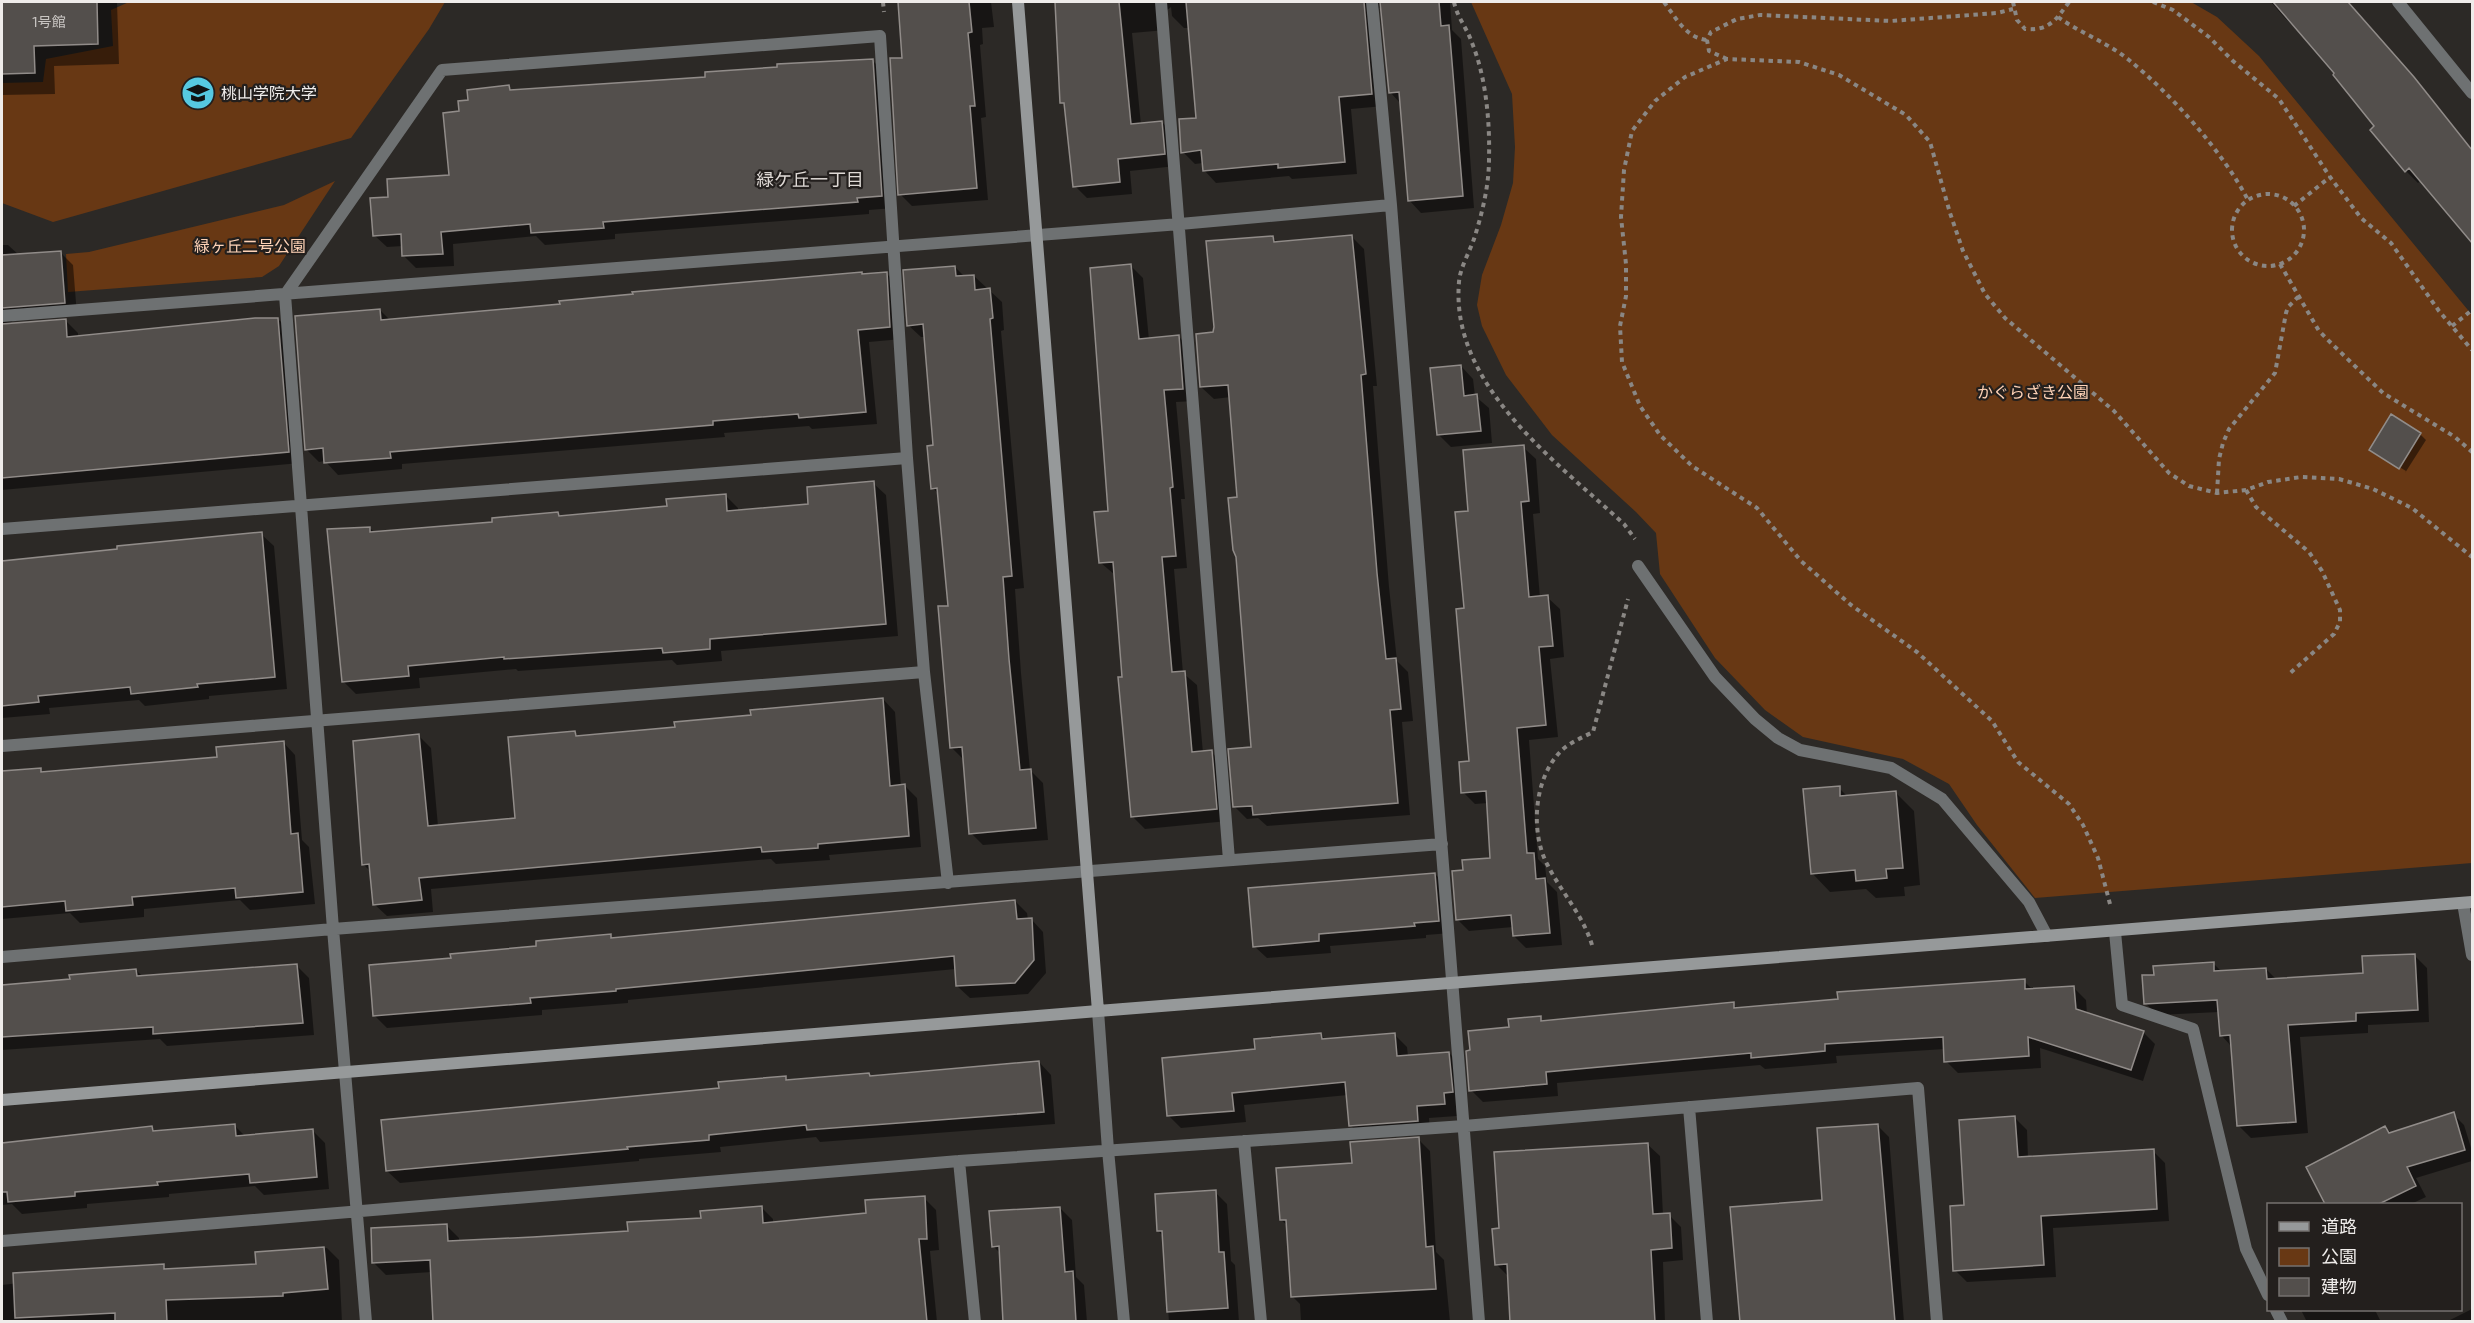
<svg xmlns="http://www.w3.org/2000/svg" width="2474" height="1323" viewBox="0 0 2474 1323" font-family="'Exo 2','Noto Sans JP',sans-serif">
	<rect width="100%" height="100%" fill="#2c2926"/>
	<!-- green -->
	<path fill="#683814" d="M129 2H445L429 29 351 138 53 222 2 203V83L43 82 46 59 113 46 111 10Z
		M1471 2H2191L2217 17 2259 56 2472 315V863L2035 898 1977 825 1949 784 1903 759 1803 737 1765 710 1715 658 1660 574 1656 533 1636 512 1552 435 1506 375 1482 326 1477 305 1482 275 1501 225 1513 183 1515 147 1512 94Z
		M335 181 279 266 262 277 68 292 66 254 89 252 284 205Z"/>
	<!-- shadow -->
	<path fill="#0007" d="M2 2H117L119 64 54 66 55 94 2 95Z
		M899 2H991L994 27 982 28 983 44 980 45 986 117 981 118 988 200 912 206 900 194 904 59Z
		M1057 2H1450L1452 30 1461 39 1474 208 1421 213 1409 200 1401 104 1390 92 1382 6 1379 8 1375 16 1384 106 1351 109 1357 174 1292 179 1289 176 1216 183 1204 170 1203 163 1195 164 1183 152 1197 119 1189 28H1184L1172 16 1171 7 1165 12 1166 30 1132 33 1141 125 1162 122 1174 135 1176 166 1130 171 1132 194 1087 198 1075 186 1066 107 1062 102Z
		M2271 2H2348L2426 92 2472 149V241L2421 180 2418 183 2406 171 2377 126 2337 74 2297 27 2296 29 2283 16Z
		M873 61 885 73 894 208 869 210V214L615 234V239L545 245 536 236 453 244 454 266 416 268 404 256 403 246 387 247 374 235 390 198 451 176 460 112 470 101 509 87 513 91 707 78Z
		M1272 237 1279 243 1352 237 1364 249 1377 386H1373L1389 587 1397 661 1408 672 1413 721 1402 722 1410 815 1267 826 1258 818 1247 819 1235 807 1253 748 1239 499 1231 397 1214 399 1201 387 1214 333Z
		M2 245H8L19 255 61 253 73 265 77 315 14 320 8 325 66 321 78 333V338L278 319 290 331 300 463 2 490Z
		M1131 266 1143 278 1149 340 1179 337 1191 349 1195 401 1176 402 1185 499H1181L1187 568 1174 569 1183 673 1197 685 1203 753 1211 752 1224 764 1228 821 1145 829 1133 817 1115 575 1101 563 1110 512Z
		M955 267 965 277 974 276 1002 302 1004 330 1001 331 1024 588 1015 589 1021 673 1030 770 1043 783 1048 840 983 845 971 833 964 760 951 747 949 607 939 495 933 488 935 447 925 337H921L908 325Z
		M886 273 899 286 902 339 869 342 877 424 812 429 809 426 724 433 725 437 402 464V469L338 475 325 461 319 462 306 449 380 310 390 320Z
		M1461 366 1473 379 1475 396 1489 408 1492 443 1451 447 1439 435Z
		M2420 434 2426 440 2405 473 2406 471 2371 450Z
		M1523 447 1536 459 1540 513 1533 514 1540 598 1547 597 1560 609 1564 657 1550 659 1558 737 1529 740 1538 859 1545 866 1547 882 1557 892 1562 945 1526 948 1514 936 1513 927 1469 931 1457 919 1465 871 1492 859 1488 803 1475 804 1463 792 1470 762 1465 610 1470 512Z
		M873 483 886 495 898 636 721 651 722 661 677 665 672 660 518 671 516 669 419 678 420 688 356 694 343 681 370 528 375 533 494 523 558 513 562 517 668 508 726 496 738 508V511L810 505Z
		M261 534 274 546 287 689 209 696V699L145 706 139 700 49 708 50 714 2 718V563Z
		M883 699 895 712 901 786H905L917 798 921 847 829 855 830 860 776 864 771 859 431 889 433 912 387 916 374 904 371 872 363 864 419 736 431 748 438 826 517 819 575 733 579 737 676 729Z
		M283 742 295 755 302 840 309 847 315 904 250 910 240 900 144 909V917L80 923 70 913 2 919V772L40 769 44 773 219 758Z
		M1839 788 1848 797 1896 793 1914 811 1920 885 1904 887 1905 896 1876 898 1866 889 1830 892 1812 873Z
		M1435 874 1447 886 1451 933 1426 935V938L1330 946 1331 953 1267 958 1254 946Z
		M1015 901 1027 913 1028 920 1031 919 1043 932 1046 973 1028 994 970 998 957 986 956 969 628 1000V1003L542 1010V1015L387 1028 375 1016 452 959 610 936 614 939Z
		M2414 955 2427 968 2429 1022 2368 1025V1033L2300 1037 2308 1133 2251 1138 2239 1126 2232 1047 2221 1035 2219 1012 2158 1015 2145 1003 2155 976 2213 963 2222 972 2266 969 2277 980 2365 974Z
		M297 966 309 978 314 1035 167 1046 160 1039 2 1050V987L136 970 143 977Z
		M2024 981 2033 990 2074 988 2086 1000 2087 1014 2143 1032 2155 1044 2143 1081 2040 1048 2041 1068 1958 1073 1946 1061 1945 1049 1836 1056 1837 1063 1765 1069 1760 1065 1557 1083 1558 1096 1483 1102 1471 1090 1511 1028 1540 1018 1544 1022 1733 1004 1738 1009Z
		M1321 1034 1326 1040 1395 1035 1407 1047 1408 1056 1449 1053 1461 1066 1464 1104 1456 1105 1457 1116 1429 1118 1430 1133 1363 1137 1350 1125 1348 1095 1244 1105 1246 1122 1181 1128 1169 1116 1257 1051Z
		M1039 1062 1051 1075 1055 1124 820 1142 816 1137 720 1147 721 1152 639 1159V1161L400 1183 387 1171 721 1089 785 1077 789 1081 869 1074 872 1077Z
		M2453 1114 2464 1125 2472 1151V1161L2416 1178 2426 1197 2411 1204H2327L2308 1167 2385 1127 2391 1133Z
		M2015 1118 2027 1130 2028 1158 2153 1151 2165 1163 2169 1221 2053 1228 2056 1277 1967 1282 1955 1270 1965 1206Z
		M234 1125 245 1136 312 1130 325 1143 329 1189 264 1195 255 1186 169 1194V1197L87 1204V1208L22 1214 12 1204 2 1205V1145L152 1128 156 1132Z
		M1878 1126 1889 1137 1904 1322H1741Z
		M1418 1139 1430 1151 1436 1252 1444 1260 1450 1322H1301L1300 1304 1293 1297 1288 1226 1281 1220 1353 1164Z
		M1647 1144 1660 1156 1663 1215H1669L1681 1227 1683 1260 1663 1262 1665 1322H1512L1509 1277 1496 1264 1501 1230Z
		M1215 1192 1227 1204 1231 1261 1235 1265 1239 1322H1169L1163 1236 1158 1231Z
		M924 1198 936 1210 939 1250 930 1251 937 1322H434L432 1272 386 1275 374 1263 447 1226 459 1238V1242L629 1232 761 1207 773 1219V1224L868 1214Z
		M1060 1208 1072 1220 1076 1277 1084 1285 1087 1322H1006L1001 1254 993 1246Z
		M327 1248 339 1260 342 1322H2V1285L163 1266 168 1270 257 1265 256 1253Z
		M2472 1309V1322H2446Z
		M2301 1310H2375L2381 1322H2307Z"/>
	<!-- building -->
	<path fill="#534f4c" stroke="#918c89" stroke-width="1.5" d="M2 2H97L98 44 34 46 35 73 2 74Z
		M898 2H969L972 32 968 33 975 106H970L977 188 898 195 890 58H902Z
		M1055 2H1119L1131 124 1162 121 1165 154 1118 159 1120 182 1073 187 1064 103H1060Z
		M1186 2H1364L1372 94 1339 97 1345 162 1278 168V164L1203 171 1201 150 1181 153 1179 119 1196 118Z
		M1380 2H1439L1441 26 1449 25 1463 196 1408 201 1399 92 1389 93Z
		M2273 2H2348L2414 77 2472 150V243L2409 168 2405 172 2370 130 2374 126 2333 75 2334 73Z
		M873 59 882 196 857 198 858 202 603 222 604 228 531 233 530 224 441 232 443 254 402 256 401 234 373 236 370 198 388 197 387 179 449 175 443 113 459 111 458 101 468 100 467 90 509 85 510 90 705 77V72L777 67V64Z
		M1352 235 1366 374 1361 375 1377 573 1386 659 1396 658 1401 709 1390 710 1398 803 1253 815 1252 806 1233 807 1228 749 1251 747 1236 557 1233 550 1228 498 1237 497 1228 385 1200 387 1196 334 1213 332 1214 327 1206 241 1273 236 1274 242Z
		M61 251 65 303 2 308V255Z
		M1131 264 1139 339 1179 335 1183 389 1164 390 1173 487 1170 488 1176 556 1162 557 1172 672 1185 671 1192 752 1212 750 1217 809 1131 817 1118 677H1122L1113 562 1099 563 1094 512 1108 511 1090 268Z
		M955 266 956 276 974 275 975 290 990 288 993 318 990 319 1012 576 1003 577 1009 659 1020 770 1031 769 1036 828 969 834 962 747 950 748 945 689 938 606H948L937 488 931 489 927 446 933 445 923 324 907 326 903 270Z
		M862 272V274L887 272 890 327 858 330 866 412 799 418 798 414 713 421V425L390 452 391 458 324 463 323 448 305 450 295 316 380 309 381 320 560 304 559 301 633 294 632 292Z
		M255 318H278L289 452 2 478V324L66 319 67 337Z
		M1461 365 1464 396 1477 394 1481 431 1437 435 1430 368Z
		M2391 414 2421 433 2399 469 2369 450Z
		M1524 445 1529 501 1521 502 1529 597 1548 595 1553 646 1539 647 1546 725 1517 728 1527 853H1534L1536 879 1545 878 1550 933 1513 936 1511 915 1456 920 1452 871 1463 870 1462 860 1490 858 1486 791 1461 793 1459 762 1469 761 1456 609 1464 608 1455 512 1468 511 1463 450Z
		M874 481 886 624 710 639V649L663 653 662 648 504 659V657L408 666 409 676 342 682 327 529 370 527V532L492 522V518L558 512 559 516 667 506 666 499 726 494 727 511 808 504 807 487Z
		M262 532 275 677 197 684 198 687 131 694 130 687 38 696 39 702 2 706V561L117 549V546Z
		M883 698 890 786 905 784 909 836 818 844V848L762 852 761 847 419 878 422 900 373 905 369 864 362 865 353 741 419 734 428 826 515 818 508 737 575 731 576 736 675 727 674 722 751 715 750 710Z
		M284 741 291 834 298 833 303 892 236 898 235 888 132 897 133 905 66 911 65 901 2 907V771L41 768V772L217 757 216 747Z
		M1840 786V796L1896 791 1903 868 1886 869 1887 878 1856 881 1855 870 1811 874 1803 789Z
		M1435 873 1439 921 1414 923 1415 926 1319 934V941L1253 947 1248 888Z
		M1015 900 1017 919 1032 918 1034 960 1015 983 956 986 954 956 616 989V991L530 998 531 1003 373 1016 369 965 451 958 450 954 536 946V941L611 934V938Z
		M2415 954 2418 1010 2356 1013V1021L2288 1025 2296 1122 2237 1126 2230 1035 2220 1036 2217 1000 2144 1004 2142 975H2154L2153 966 2214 962V971L2266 968 2267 979 2363 973 2362 956Z
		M297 964 303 1023 153 1034V1027L2 1037V985L70 979 69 975 136 969 137 976Z
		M2025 979V989L2074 986 2076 1009 2144 1031 2131 1070 2028 1037 2029 1056 1944 1062 1943 1037 1825 1044V1051L1751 1058V1053L1546 1072 1547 1084 1469 1091 1466 1051 1470 1050 1468 1031 1509 1027 1508 1019 1541 1016V1021L1734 1002V1008L1838 999 1837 992Z
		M1321 1033 1322 1039 1395 1033 1397 1056 1449 1052 1453 1092 1444 1093 1445 1104 1417 1106 1418 1121 1349 1126 1345 1082 1232 1093 1234 1111 1167 1116 1162 1058 1255 1049 1254 1039Z
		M1039 1061 1044 1112 807 1130 806 1125 709 1135V1140L627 1147 628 1149 386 1171 381 1120 719 1088 718 1082 786 1076V1080L869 1073 870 1076Z
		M2454 1112 2465 1150 2407 1167 2416 1186 2379 1204H2325L2306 1167 2385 1126 2389 1133Z
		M2015 1116 2018 1157 2154 1149 2157 1209 2041 1216 2044 1265 1953 1271 1950 1206 1964 1205 1959 1120Z
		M235 1124 236 1136 313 1129 317 1177 250 1183 249 1174 157 1182 158 1185 75 1192V1196L8 1202 7 1192H2V1143L152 1126 153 1131Z
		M1878 1124 1895 1322H1740L1730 1207 1822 1200 1817 1128Z
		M1419 1137 1426 1247 1433 1246 1436 1289 1291 1297 1286 1220H1280L1276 1168 1352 1163 1350 1142Z
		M1648 1143 1653 1214 1670 1213 1672 1248 1651 1250 1655 1322H1510L1507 1264 1495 1265 1492 1229 1499 1228 1494 1152Z
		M1216 1190 1219 1252H1224L1228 1308 1167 1312 1162 1231H1157L1155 1194Z
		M925 1196 927 1239H919L927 1322H433L430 1260 372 1263 371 1228 447 1224 448 1241 533 1237 628 1231 627 1222 701 1218 700 1211 762 1206 763 1223 866 1213 865 1200Z
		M1060 1207 1065 1272 1073 1271 1076 1322H1003L999 1246 992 1247 989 1211Z
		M324 1247 328 1289 283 1293V1296L166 1300 167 1322H115V1313L15 1318 13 1273 164 1264V1269L256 1264 255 1252Z"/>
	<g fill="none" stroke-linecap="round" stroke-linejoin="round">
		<!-- path -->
		<path stroke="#8a8784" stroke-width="4" stroke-dasharray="4.5 4.5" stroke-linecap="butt" d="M883 2 884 12
			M1454 2C1457 17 1467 28 1472 43 1486 77 1490 122 1489 159 1489 186 1482 214 1474 239 1469 253 1460 268 1459 282 1450 386 1557 462 1624 524L1635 539
			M1664 2C1676 18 1686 38 1707 40
			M2013 2 2017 20 2025 29C2049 31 2056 20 2069 2
			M2153 2 2173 10 2209 37 2233 61 2279 99 2330 177 2361 218 2391 243 2439 311 2472 350
			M2058 17C2080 33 2107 42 2129 60 2171 94 2223 152 2248 200
			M1727 59 1709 51 1707 40 1711 32 1737 19 1760 15 1891 21 1997 13 2013 9
			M2232 230a36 36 0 1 1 72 0a36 36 0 1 1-72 0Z
			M2294 206 2330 177
			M2280 264 2319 331 2333 345 2383 393 2455 437 2472 452
			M2452 326 2472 310
			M2246 490 2256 507 2309 552 2322 571 2340 610V622L2334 634 2289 674
			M2217 493 2219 459 2223 443 2229 429 2275 373 2286 313 2288 307 2298 297
			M2110 904 2098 858 2083 825 2069 804 2018 762 1992 721 1917 652 1851 605 1801 561 1757 508 1692 466 1660 435 1640 406 1622 362 1620 326 1626 296V264L1621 217 1624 170 1632 131 1655 101 1685 77 1727 59 1799 62 1839 75 1906 115 1930 142 1950 213 1963 251 1985 294 2005 318 2114 411 2169 473 2189 486 2217 493 2246 490 2268 482 2301 477 2339 479 2373 489 2412 508 2472 557
			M1592 945C1583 915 1561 892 1547 864 1530 831 1534 778 1561 751 1569 743 1583 737 1593 732L1628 599"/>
		<!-- street -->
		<path stroke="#6e7172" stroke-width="12" d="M1161 2 1229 860
			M1372 2 1391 205 1479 1322
			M2398 2 2472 93
			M2 316 1180 224 1391 205
			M907 458 924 672 948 883
			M2 529 907 458 880 36 442 70 285 295 333 929 366 1322
			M1638 566 1715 677 1755 719 1778 738 1800 750 1891 768 1942 799 2029 902 2047 936
			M2 746 924 672
			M2463 903 2472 955
			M2115 932 2122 1005 2193 1029 2246 1249 2268 1295
			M2 957 333 929 1442 844
			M1098 1011 1108 1150 1124 1322
			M1689 1107 1707 1322
			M1244 1141 1261 1322
			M959 1161 975 1322
			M2 1241 959 1161 1464 1126 1918 1088 1937 1322
			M2276 1310 2282 1322"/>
		<!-- secondary -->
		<path stroke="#96999a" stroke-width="12" d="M1098 1011 2472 902
			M2 1100 1098 1011 1018 2"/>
	</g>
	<!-- icons -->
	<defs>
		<g id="university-disc" transform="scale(1.725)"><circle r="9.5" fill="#56c9e1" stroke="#231f1d"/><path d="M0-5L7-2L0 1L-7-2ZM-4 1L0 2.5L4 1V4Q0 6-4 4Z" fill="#111"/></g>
	</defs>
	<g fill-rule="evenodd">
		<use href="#university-disc" x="198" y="93"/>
	</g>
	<g text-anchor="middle" stroke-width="4.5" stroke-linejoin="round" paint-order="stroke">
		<!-- number labels -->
		<g font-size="14" fill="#c8c5c2">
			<text x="49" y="27">1号館</text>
		</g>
		<!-- poi labels -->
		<g font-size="16" fill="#efecea" stroke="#231f1d" text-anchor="start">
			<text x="221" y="99">桃山学院大学</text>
		</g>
		<!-- park labels -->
		<g font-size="16" fill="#fed2b6" stroke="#231f1d">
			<text x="250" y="252">緑ヶ丘二号公園</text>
			<text x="2033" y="398">かぐらざき公園</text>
		</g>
		<!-- neighbourhood labels -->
		<g font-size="18" fill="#ded9d5" stroke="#231f1d">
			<text x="810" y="186">緑ケ丘一丁目</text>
		</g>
	</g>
	<!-- border -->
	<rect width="2474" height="1323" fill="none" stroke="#efecea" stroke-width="6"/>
	<!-- legend -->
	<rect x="2267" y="1203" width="195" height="108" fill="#231f1d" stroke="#75716f" stroke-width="1.5"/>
	<rect x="2279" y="1222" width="30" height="9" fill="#96999a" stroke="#75716f" stroke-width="1.5"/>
	<text x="2321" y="1233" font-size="18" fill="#efecea">道路</text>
	<rect x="2279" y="1248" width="30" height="18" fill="#683814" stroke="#75716f" stroke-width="1.5"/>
	<text x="2321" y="1263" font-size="18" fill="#efecea">公園</text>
	<rect x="2279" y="1278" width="30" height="18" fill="#534f4c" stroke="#75716f" stroke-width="1.5"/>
	<text x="2321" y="1293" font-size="18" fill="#efecea">建物</text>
</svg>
